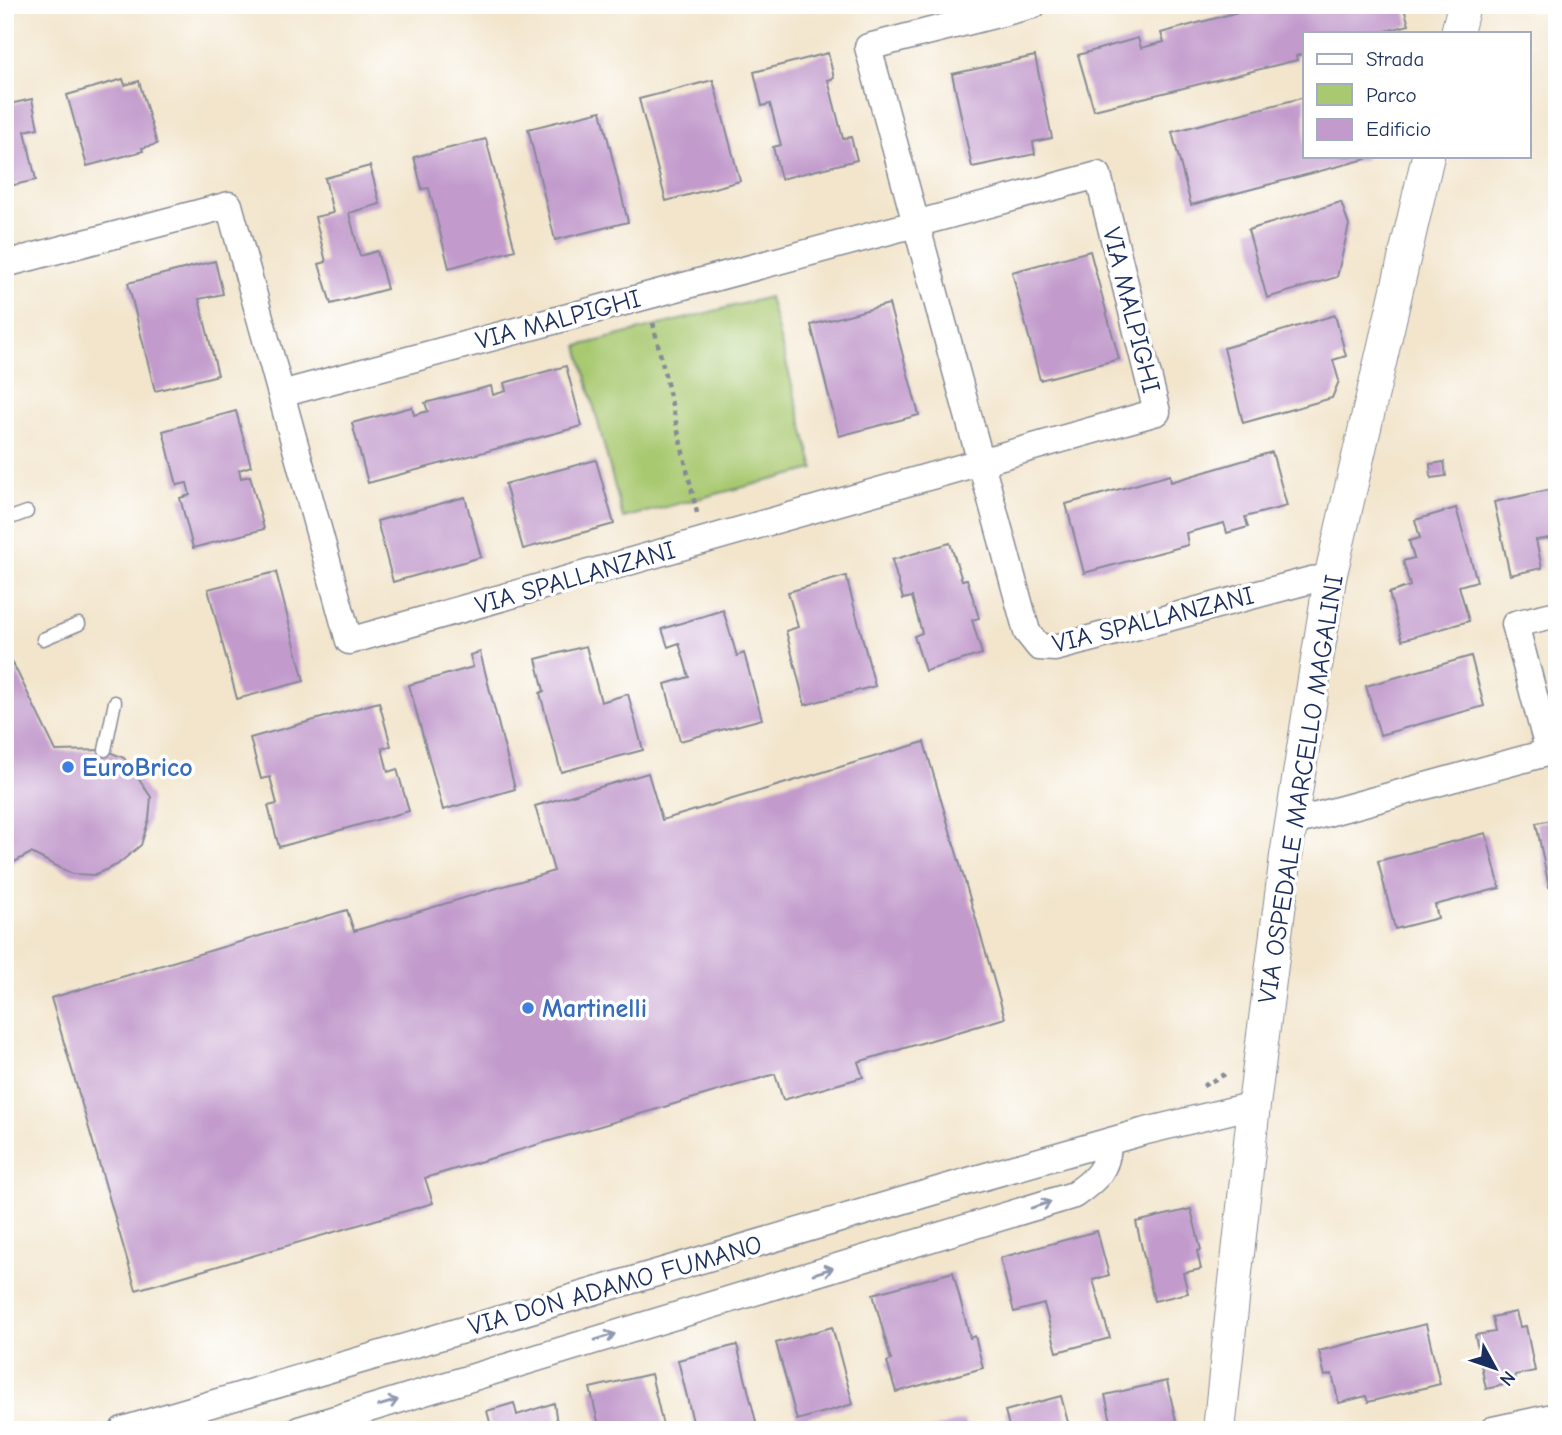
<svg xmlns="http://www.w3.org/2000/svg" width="1562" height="1435" viewBox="0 0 1562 1435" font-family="'Comic Neue',sans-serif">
	<rect width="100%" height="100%" fill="#fff"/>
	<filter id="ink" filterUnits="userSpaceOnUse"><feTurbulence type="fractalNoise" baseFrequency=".0143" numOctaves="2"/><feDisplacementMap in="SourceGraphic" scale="14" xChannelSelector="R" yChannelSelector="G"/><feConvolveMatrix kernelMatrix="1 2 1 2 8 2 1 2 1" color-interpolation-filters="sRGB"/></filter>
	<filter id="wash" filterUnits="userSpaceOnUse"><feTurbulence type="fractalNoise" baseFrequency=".00686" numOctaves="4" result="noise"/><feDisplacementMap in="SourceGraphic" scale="28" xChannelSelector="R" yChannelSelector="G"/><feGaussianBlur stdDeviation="1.57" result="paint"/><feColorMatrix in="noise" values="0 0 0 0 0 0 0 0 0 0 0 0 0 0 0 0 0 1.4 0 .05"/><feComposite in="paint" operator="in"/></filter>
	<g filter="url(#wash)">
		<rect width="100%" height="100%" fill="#f2e5cc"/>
		<!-- green -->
		<path fill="#a9c971" stroke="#627c68" stroke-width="2" d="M769 297 814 469 623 518 578 346Z"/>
		<g id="blocks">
			<!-- building -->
			<path fill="#c29bcc" d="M1264 5H1403L1409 25 1379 33H1305V53L1296 56 1297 60 1094 110 1078 55 1138 38 1141 48 1164 42 1161 33Z
				M828 53 834 78 828 80 843 139 851 137 857 160 781 179 773 147 781 145 770 104 762 106 754 72Z
				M1035 56 1052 138 1033 142 1035 154 972 167 952 74Z
				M123 79 125 85 139 81 157 144 142 148 143 151 87 166 67 95Z
				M713 80 740 181 666 201 639 99Z
				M1305 97V156H1365L1366 159 1191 205 1172 132Z
				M32 99 38 128 25 131 36 180 5 187V105Z
				M601 111 628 222 555 240 528 129Z
				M486 139 515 250 449 268 429 188 422 189 414 157Z
				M370 166 380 204 349 213 360 256 377 251 387 289 331 304 319 264 326 262 315 217 333 213 325 178Z
				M1341 202 1349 225 1337 277 1267 298 1248 230Z
				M1090 251 1119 359 1040 380 1012 272Z
				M215 261 223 294 199 299 218 375 155 391 128 283Z
				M889 304 919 415 839 436 811 325Z
				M1335 315 1346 356 1333 360 1339 381 1332 398 1243 423 1224 348Z
				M566 366 582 426 368 483 352 423 412 407 414 415 428 411 425 403 491 386 493 395 506 391 504 383Z
				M236 411 251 466 239 470 241 478 250 476 264 529 193 548 180 498 190 495 187 483 177 485 163 431Z
				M1272 452 1287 506 1245 517 1248 527 1227 533 1224 523 1186 533 1188 545 1084 573 1066 504 1170 475 1171 482Z
				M596 460 614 524 523 549 505 484Z
				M1444 462 1446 476 1431 478 1430 464Z
				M1557 488V568L1549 538 1536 540 1542 568 1510 575 1494 502Z
				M465 497 481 557 393 582 377 521Z
				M1456 508 1477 581 1459 586 1469 621 1402 640 1389 593 1410 586 1403 561 1414 558 1409 541 1420 538 1415 520Z
				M950 543 962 580 967 579 979 618 972 620 982 654 925 671 914 636 922 633 912 597 903 599 892 560Z
				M276 572 304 681 237 699 208 589Z
				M846 576 875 686 805 705 786 631 798 627 788 592Z
				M723 610 737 656 744 653 762 719 680 741 665 684 689 677 679 643 668 647 662 629Z
				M586 646 601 702 628 694 643 750 561 772 540 693 544 691 536 659Z
				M5 647 56 751 105 750 124 758 151 797 149 819 141 845 117 865 94 875 72 874 31 853 5 867Z
				M480 652 515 789 443 810 409 685 473 667 470 655Z
				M1471 656 1484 706 1380 735 1366 686Z
				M379 702 391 746 382 748 388 772 397 769 409 811 279 847 268 806 277 804 270 777 261 779 250 738Z
				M924 742 1005 1018 858 1062 863 1077 783 1100 775 1074 425 1178 433 1203 136 1290 51 998 347 910 354 931 554 871 535 806 648 773 662 820Z
				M1557 812V885L1549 887 1536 823 1552 820 1551 814Z
				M1486 833 1500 888 1435 905 1438 918 1395 929 1378 861Z
				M1191 1209 1201 1250 1197 1251 1201 1269 1183 1273 1188 1293 1154 1301 1136 1222Z
				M1097 1231 1109 1275 1093 1280 1110 1338 1057 1352 1044 1304 1014 1312 1000 1258Z
				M953 1272 970 1338 975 1336 983 1368 896 1392 887 1362 891 1360 873 1294Z
				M1516 1312 1520 1327 1526 1326 1535 1371 1515 1375 1516 1382 1486 1389 1475 1335 1495 1332 1492 1317Z
				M1426 1324 1440 1384 1368 1402 1366 1396 1339 1403 1332 1374 1325 1376 1319 1351Z
				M832 1327 853 1404 797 1420 776 1343Z
				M737 1345 758 1430H695L678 1360Z
				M651 1374 664 1430H600L590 1388Z
				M1167 1381 1178 1430H1113L1105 1395Z
				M1061 1396 1070 1430H1010L1005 1411Z
				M514 1403 517 1415 554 1403 558 1430H492L487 1411Z
				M964 1420 967 1430H931L930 1429Z"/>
		</g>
	</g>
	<g filter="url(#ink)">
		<use href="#blocks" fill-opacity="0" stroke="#868a95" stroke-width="2"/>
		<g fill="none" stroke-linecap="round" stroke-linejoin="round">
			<!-- service casing -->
			<g stroke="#868a95" stroke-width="15">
				<path id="service" d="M5 520 27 512
					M43 639 79 624
					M105 750 115 702"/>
			</g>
			<!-- minor casing -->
			<g stroke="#868a95" stroke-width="29">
				<path id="minor" d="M1033 5 868 47 1027 632 1039 647 1055 648 1311 580 1330 578
					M5 264 229 205 349 641 1157 412 1098 175 281 394
					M1549 752 1515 624 1557 614
					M1291 823 1557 750
					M123 1430 969 1181 1142 1132 1254 1105
					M299 1430 1074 1195C1095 1180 1108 1170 1108 1142
					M1493 1430 1557 1416"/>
			</g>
			<!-- tertiary casing -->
			<g stroke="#868a95" stroke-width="34">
				<path id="tertiary" d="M1457 33 1464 5
					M1219 1430 1254 1105 1286 856 1330 578 1428 156"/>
			</g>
			<!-- path -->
			<path stroke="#868a95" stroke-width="4.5" stroke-dasharray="5 5" stroke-linecap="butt" d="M653 323 697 513
				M1203 1086 1229 1072"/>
			<!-- service -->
			<use href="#service" stroke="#fff" stroke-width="12"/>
			<!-- minor -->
			<use href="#minor" stroke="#fff" stroke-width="26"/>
			<!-- tertiary -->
			<use href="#tertiary" stroke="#fff" stroke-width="32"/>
		</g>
		<!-- one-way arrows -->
		<defs><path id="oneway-shaft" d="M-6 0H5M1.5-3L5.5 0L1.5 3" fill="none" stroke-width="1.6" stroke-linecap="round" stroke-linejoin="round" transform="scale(1.75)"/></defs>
		<g stroke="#8d97ae">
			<use href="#oneway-shaft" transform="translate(1041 1205) rotate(-17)"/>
			<use href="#oneway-shaft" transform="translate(823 1271) rotate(-17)"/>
			<use href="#oneway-shaft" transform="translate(605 1337) rotate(-17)"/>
			<use href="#oneway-shaft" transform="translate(388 1403) rotate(-17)"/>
		</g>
	</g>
	<!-- markers -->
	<g fill="#3f7fe0" stroke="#fff" stroke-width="2.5">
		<circle cx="68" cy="767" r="7"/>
		<circle cx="528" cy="1008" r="7"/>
	</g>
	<g text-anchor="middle" stroke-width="7" stroke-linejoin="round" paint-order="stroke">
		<!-- street labels -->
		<g font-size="26" fill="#1b2f5e" stroke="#fff">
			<text transform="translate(1132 310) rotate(76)" y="9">VIA MALPIGHI</text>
			<text transform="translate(558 319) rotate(-15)" y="9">VIA MALPIGHI</text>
			<text transform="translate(575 577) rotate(-16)" y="9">VIA SPALLANZANI</text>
			<text transform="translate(1153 619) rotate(-14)" y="9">VIA SPALLANZANI</text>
			<text transform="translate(1300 789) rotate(-81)" y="9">VIA OSPEDALE MARCELLO MAGALINI</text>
			<text transform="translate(615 1285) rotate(-16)" y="9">VIA DON ADAMO FUMANO</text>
		</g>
		<!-- shop labels -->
		<g font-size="26" font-weight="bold" fill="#366cbe" stroke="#fff" text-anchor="start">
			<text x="82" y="776">EuroBrico</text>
			<text x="542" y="1017">Martinelli</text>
		</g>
	</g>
	<!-- margin -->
	<rect width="1562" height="1435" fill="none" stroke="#fff" stroke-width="28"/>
	<!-- legend -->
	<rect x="1303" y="32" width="228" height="126" fill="#ffffff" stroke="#a4acbf" stroke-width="2"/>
	<rect x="1317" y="54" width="35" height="10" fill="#ffffff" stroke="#a4acbf" stroke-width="2"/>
	<text x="1366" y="66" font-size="21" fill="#1b2f5e">Strada</text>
	<rect x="1317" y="84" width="35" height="21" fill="#a9c971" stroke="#a4acbf" stroke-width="2"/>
	<text x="1366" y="102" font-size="21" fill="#1b2f5e">Parco</text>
	<rect x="1317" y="119" width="35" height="21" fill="#c29bcc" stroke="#a4acbf" stroke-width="2"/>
	<text x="1366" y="136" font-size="21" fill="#1b2f5e">Edificio</text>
	<!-- north arrow -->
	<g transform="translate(1495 1368) rotate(130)" stroke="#ffffff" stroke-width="5" paint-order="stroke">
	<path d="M0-5L12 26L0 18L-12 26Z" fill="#1b2f5e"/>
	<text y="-10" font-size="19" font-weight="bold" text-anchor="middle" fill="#1b2f5e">N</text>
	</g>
</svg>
